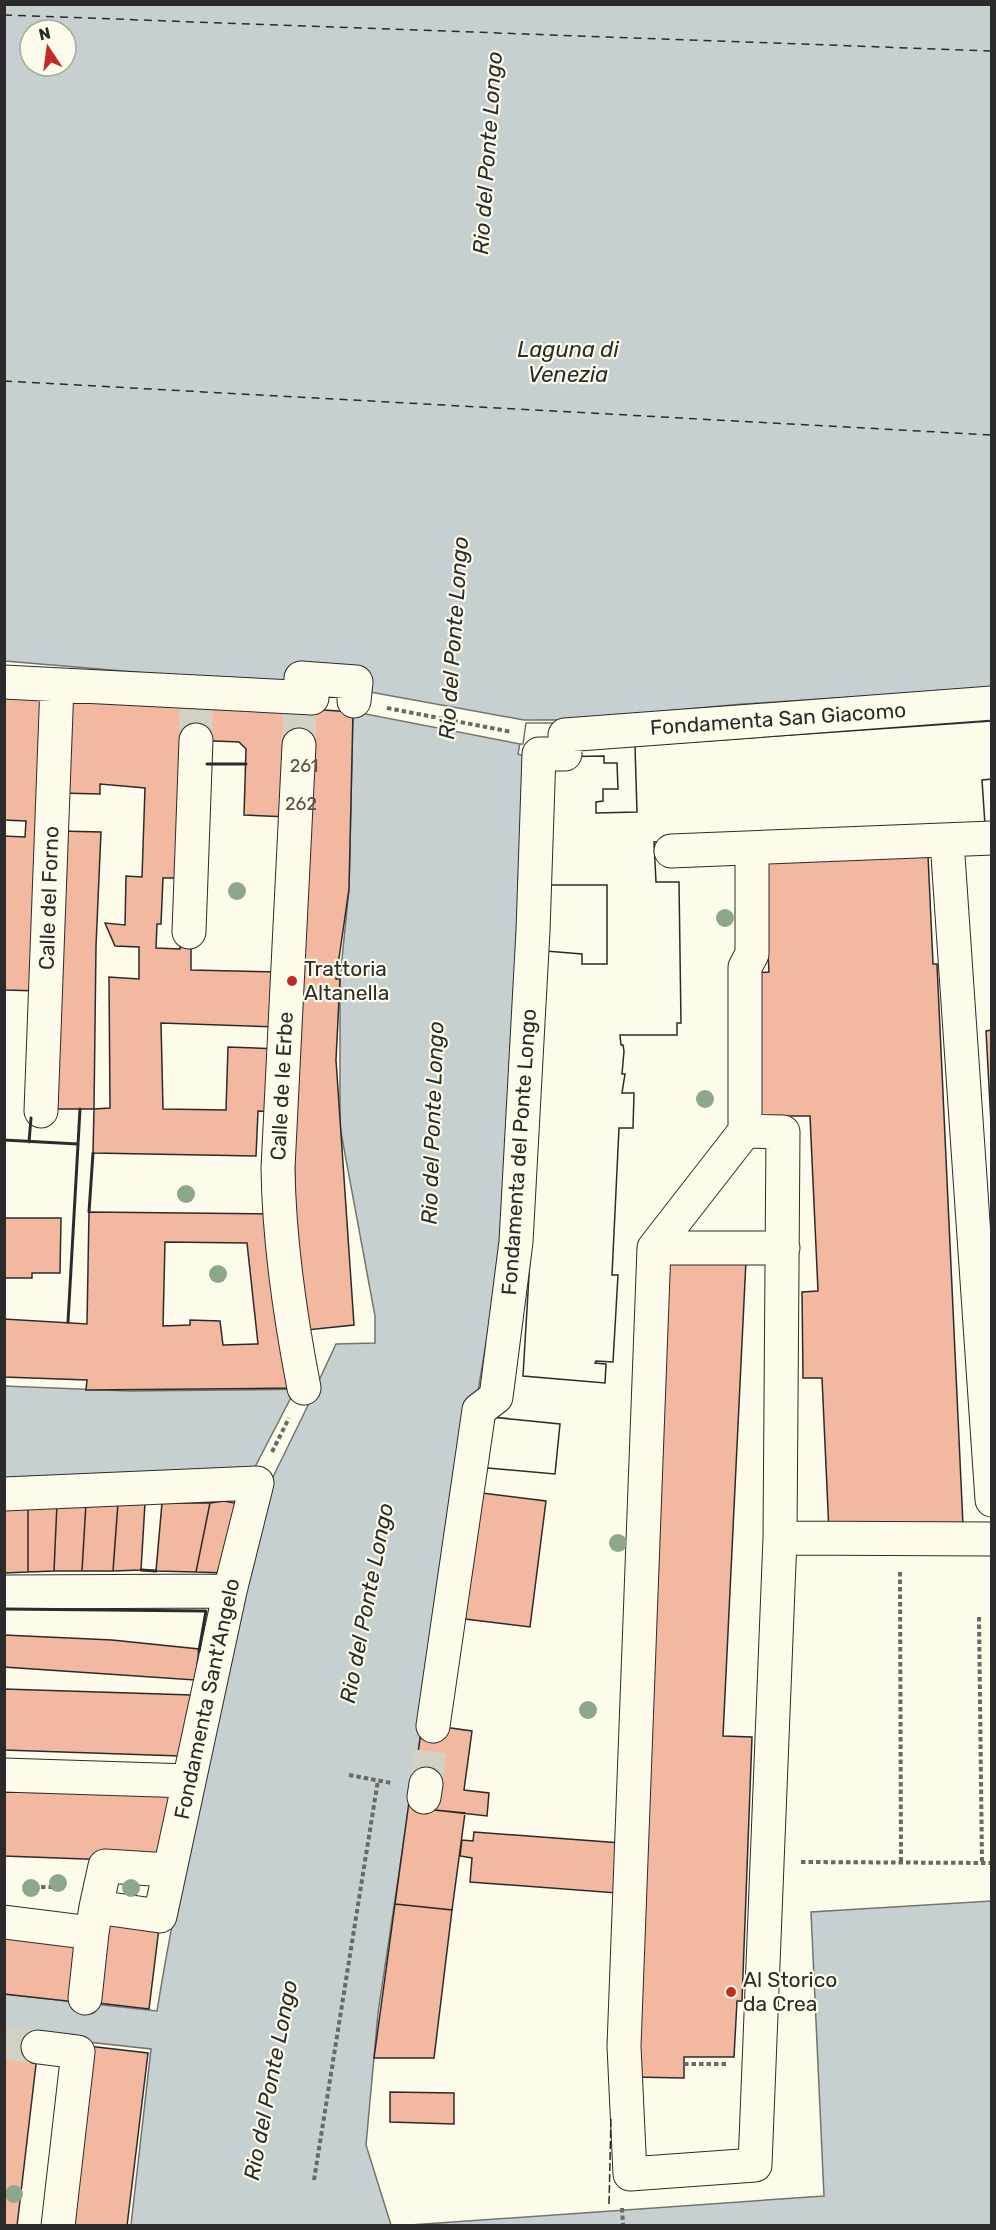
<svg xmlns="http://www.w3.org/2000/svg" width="996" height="2230" viewBox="0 0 996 2230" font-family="Rubik,sans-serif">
	<rect width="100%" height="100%" fill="#fdfbea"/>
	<!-- water -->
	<path fill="#c7d0d0" stroke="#74746e" stroke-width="1.5" fill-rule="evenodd" d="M5 5H991V695L949 691 743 704 566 720 524 721 518 754 530 758 503 1241 409 1806 378 2013 366 2145 391 2225H131L151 2049 5 2033V1994L157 2011C186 1832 231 1655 272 1479L5 1483 4 1386 129 1391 315 1389 336 1344 375 1343V1316L340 1127V979L349 889 353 712 359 691 5 661ZM30 30H66V66H30Z
		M991 1901V2225H410L824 2196 811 1912Z"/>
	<!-- pier -->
	<path fill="#fdfbea" stroke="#74746e" stroke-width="1.5" d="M359 690 524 720H566V723H526L523 744H520L350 711Z
		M296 1388 316 1389 272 1479 255 1467Z"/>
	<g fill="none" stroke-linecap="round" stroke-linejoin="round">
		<!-- ferry -->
		<path stroke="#2b2b2b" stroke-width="1.5" stroke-dasharray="8 6" stroke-linecap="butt" d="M4 15 992 51
			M4 381 992 435"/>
	</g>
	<!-- building -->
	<path fill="#f2b8a0" stroke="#2b2b2b" stroke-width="1.5" fill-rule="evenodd" d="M4 689 54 691 41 991 4 990V836L25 837 26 821 4 820Z
		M60 692 353 712 349 889 336 979H340L336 1060 354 1325 297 1331 289 817 244 815 246 749 239 742 190 740 184 878H163L161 924H157L156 948 180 949V939L191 940V970L281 972 280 1027 161 1023 163 1109 226 1110 228 1047 279 1049 276 1112 258 1111 256 1156 93 1153 94 1109 110 1108 109 977 139 979V947L115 946 105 923 125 925 126 876 142 877 145 788 100 784V794L59 793Z
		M992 721V779L982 780 985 825 654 842 656 882H679L681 1023H677V1035H620L621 1045H623L624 1051 622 1074H625L622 1093H634L633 1128H619L612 1275H618L613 1362 596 1361 595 1363 606 1364 605 1383 523 1376 543 1041 546 951 582 954V964H607V885H544L543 757 604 756V763H617L618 789H603V801L596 802V813L637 812 635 746Z
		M992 721V779L982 780 985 825 654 842 656 882H679L681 1023H677V1035H620L621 1045H623L624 1051 622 1074H625L622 1093H634L633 1128H619L612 1275H618L613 1362 596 1361 595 1363 606 1364 605 1383 523 1376 543 1041 546 951 582 954V964H607V885H544L543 757 604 756V763H617L618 789H603V801L596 802V813L637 812 635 746Z
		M59 831 101 832 96 946 94 1109H46Z
		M928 855 933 964H937L963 1525 829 1532 822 1378H803L802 1292 818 1291 810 1116H755L753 973 769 972 763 863Z
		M992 1030V1142L986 1031Z
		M89 1212 275 1214 296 1388 86 1390 87 1380 4 1377V1319L87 1324ZM165 1242 247 1243 258 1344 223 1345 220 1321 190 1320V1325L163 1326Z
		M4 1218H61L60 1273H32V1278H4Z
		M746 1260 723 1736 752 1737 742 2001H737L734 2057H684V2078L632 2077 662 1261Z
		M482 1416 560 1424 555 1474 477 1467Z
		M482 1416 560 1424 555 1474 477 1467Z
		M474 1492 546 1501 530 1627 457 1618Z
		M224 1501 240 1504 226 1573 196 1572 210 1503Z
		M28 1503V1572L4 1573V1504Z
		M28 1503H57L54 1571 28 1572Z
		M57 1503H86L82 1571H54Z
		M86 1503H118L113 1571H82Z
		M118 1503H145L141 1570 113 1571Z
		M162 1503H210L196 1572 156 1571Z
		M4 1635 112 1640 199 1649 195 1680 4 1667Z
		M4 1689 192 1695 180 1756 4 1750Z
		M422 1724 472 1731 464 1790 489 1793 487 1816 435 1810 437 1786 414 1783Z
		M4 1792 177 1794 165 1862 4 1856Z
		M409 1802 435 1805V1810L465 1813 452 1910 395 1904Z
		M474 1832 621 1843 617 1893 470 1882 472 1858 460 1856 462 1840 473 1841Z
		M395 1904 452 1910 434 2058H374Z
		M98 1920 159 1928 149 2009 89 2002Z
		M4 1930 84 1940 76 2002 4 1994Z
		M4 2035 39 2039 17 2226H4Z
		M88 2046 148 2053 127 2226H67Z
		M390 2092 454 2093V2124L390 2122Z"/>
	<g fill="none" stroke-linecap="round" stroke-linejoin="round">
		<!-- minor-tunnel -->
		<path stroke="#d3d1c4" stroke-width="33" stroke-dasharray="33 16" stroke-linecap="butt" d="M196 740V699
			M299 745 300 708
			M426 1784 433 1726
			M4 2043 38 2047"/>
		<!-- minor casing -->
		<g stroke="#2b2b2b" stroke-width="35">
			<path id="minor" d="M4 682 312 698
				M300 697 301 678 356 682 354 701
				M299 745 278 1168C279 1242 290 1316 304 1388
				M947 841 992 1500
				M752 848V954L745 967V1131L654 1248 624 2046 630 2174 755 2165 780 1538 992 1539
				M671 851 992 838
				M189 932 196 740
				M41 1111 57 685
				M745 1131 783 1132 780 1538
				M654 1248H783
				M4 1494 257 1483 230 1591 160 1916 96 1907 92 1933 4 1922
				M4 1592 230 1591
				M433 1726 479 1410 496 1397 516 1242 533 931 539 754H565V735L992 703
				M4 1775 189 1781
				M424 1797 426 1784
				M96 1907 105 1866 169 1870
				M85 1998 92 1933
				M38 2047 78 2052 58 2226"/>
		</g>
		<!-- path -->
		<path stroke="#6a6964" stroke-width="4" stroke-dasharray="4.5 3" stroke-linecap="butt" d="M387 708 512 732
			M272 1452 289 1418
			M900 1572 901 1863
			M979 1617 982 1863
			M349 1775 392 1783
			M801 1862 992 1863
			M26 1887H64
			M684 2064H726
			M314 2180 378 1780
			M622 2208 623 2226"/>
		<!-- minor -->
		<use href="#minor" stroke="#fdfbea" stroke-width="33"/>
		<!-- fence -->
		<path stroke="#2b2b2b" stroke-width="1.5" stroke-dasharray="8 3" stroke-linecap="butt" d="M609 2204 611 2117"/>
		<!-- wall -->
		<path stroke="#2b2b2b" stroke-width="3" d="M207 764H246
			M4 1140 78 1144
			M29 1142 31 1118
			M89 1212 93 1153
			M68 1322 80 1109
			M141 1570 156 1571
			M4 1609 206 1611 199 1651"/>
	</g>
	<!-- trees -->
	<g fill="#8ea78a">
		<circle cx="237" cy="891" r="9"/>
		<circle cx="725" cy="918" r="9"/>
		<circle cx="705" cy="1099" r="9"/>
		<circle cx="186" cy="1194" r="9"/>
		<circle cx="218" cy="1274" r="9"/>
		<circle cx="618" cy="1543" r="9"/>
		<circle cx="588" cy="1710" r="9"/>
		<circle cx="58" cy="1883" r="9"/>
		<circle cx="31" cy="1888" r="9"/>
		<circle cx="131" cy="1888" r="9"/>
		<circle cx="14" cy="2194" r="9"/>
	</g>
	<!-- markers -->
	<g fill="#c62828" stroke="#fdfbea" stroke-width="2">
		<circle cx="292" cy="981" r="6"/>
		<circle cx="731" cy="1992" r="6"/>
	</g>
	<g text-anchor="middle" stroke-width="4.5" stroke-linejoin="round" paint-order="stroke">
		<!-- number labels -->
		<g font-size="18" fill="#5d4e48">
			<text x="304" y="772">261</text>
			<text x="301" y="810">262</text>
		</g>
		<!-- street labels -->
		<g font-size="21" fill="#2b2b2b" stroke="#fdfbea">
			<text transform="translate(778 719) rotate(-4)" y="7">Fondamenta San Giacomo</text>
			<text transform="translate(49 898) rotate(-88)" y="7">Calle del Forno</text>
			<text transform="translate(282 1086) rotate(-87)" y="7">Calle de le Erbe</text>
			<text transform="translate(519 1152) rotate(-86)" y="7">Fondamenta del Ponte Longo</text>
			<text transform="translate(207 1699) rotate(-78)" y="7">Fondamenta Sant'Angelo</text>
		</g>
		<!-- poi labels -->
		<g font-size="21" fill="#2b2b2b" stroke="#fdfbea" text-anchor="start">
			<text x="304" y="976">Trattoria<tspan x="304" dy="24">Altanella</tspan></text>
			<text x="743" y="1987">Al Storico<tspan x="743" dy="24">da Crea</tspan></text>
		</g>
		<!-- water labels -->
		<g font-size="22" font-style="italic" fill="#2b2b2b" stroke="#fdfbea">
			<text transform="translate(487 153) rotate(-86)" y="8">Rio del Ponte Longo</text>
			<text x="568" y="357">Laguna di<tspan x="568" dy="25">Venezia</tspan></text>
			<text transform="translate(453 638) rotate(-86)" y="8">Rio del Ponte Longo</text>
			<text transform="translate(432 1123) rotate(-88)" y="8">Rio del Ponte Longo</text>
			<text transform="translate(366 1603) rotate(-79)" y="8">Rio del Ponte Longo</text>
			<text transform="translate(270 2080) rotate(-79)" y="8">Rio del Ponte Longo</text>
		</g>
	</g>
	<!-- border -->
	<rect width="996" height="2230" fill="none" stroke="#2b2b2b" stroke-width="12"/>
	<!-- north arrow -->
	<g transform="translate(48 48) rotate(347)"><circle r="28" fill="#fdfbea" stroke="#a9a89e" stroke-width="1.5"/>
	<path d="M0-4.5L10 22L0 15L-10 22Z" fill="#c62828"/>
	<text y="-9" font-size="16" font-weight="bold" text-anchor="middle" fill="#2b2b2b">N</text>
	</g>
</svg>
